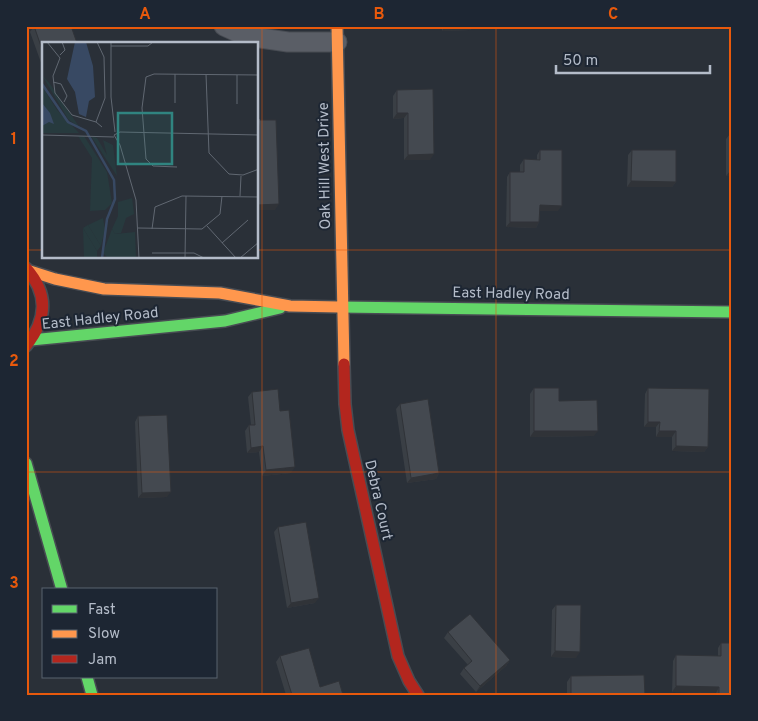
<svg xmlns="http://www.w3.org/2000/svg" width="758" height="721" viewBox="0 0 758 721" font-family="Overpass,sans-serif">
	<rect width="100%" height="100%" fill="#2a3038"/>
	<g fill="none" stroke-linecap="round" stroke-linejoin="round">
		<!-- street casing -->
		<g stroke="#484c53" stroke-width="21">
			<path id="street" d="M224 26 246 36 288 42H337"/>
		</g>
		<!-- fast casing -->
		<g stroke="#484c53" stroke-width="14">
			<path id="fast" d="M339 307 732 312
				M31 340 225 321 280 308
				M26 463 62 590
				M87 677 92 695"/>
		</g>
		<!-- slow casing -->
		<g stroke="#484c53" stroke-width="14">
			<path id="slow" d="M337 26 344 364
				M30 271 55 279 104 289 220 293 290 306 339 307"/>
		</g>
		<!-- jam casing -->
		<g stroke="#484c53" stroke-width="14">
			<path id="jam" d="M26 268C49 294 47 320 26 346
				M344 364 345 404 348 430 398 656 409 681 418 695"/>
		</g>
		<!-- street -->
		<use href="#street" stroke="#5a5e66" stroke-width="19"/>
		<!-- fast -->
		<use href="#fast" stroke="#63d668" stroke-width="11"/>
		<!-- slow -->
		<use href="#slow" stroke="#ff974d" stroke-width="11"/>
		<!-- jam -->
		<use href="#jam" stroke="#b3261e" stroke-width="11"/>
	</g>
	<!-- wall -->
	<path fill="#3a3f45" d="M26 26H71L44 44V71L30 32 26 33Z
		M442 26H473L470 30 442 31Z
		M397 90 430 160H404V118L393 119V96Z
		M730 134 732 176H726V139Z
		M540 150 558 211H540L539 222 536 228 506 227 507 177 510 172H520V165L524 159 537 160V155Z
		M632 150 676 182 672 187H627L628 155Z
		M534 388 559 401 594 436 530 437V394Z
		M648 388 708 447 704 452 672 451V437H656V427H644L645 394Z
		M252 392 280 411 291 473 262 476 259 452 247 453 245 431 249 425H251L248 397Z
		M400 404 439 473 436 479 407 483 396 409Z
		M138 416 167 497 138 498 135 422Z
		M278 527 315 603 287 608 274 532Z
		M556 605 576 658 551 657 552 610Z
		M448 632 510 660 506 666 476 692 460 674 464 668 468 665 444 638Z
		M721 643 732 695H715L716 693 672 692 673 661 676 655 718 656V648Z
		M280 656 320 687 343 695H286L276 662Z
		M571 676 645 695H567V682Z"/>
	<!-- shaded-wall -->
	<path fill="#303338" d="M34 26 30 32 26 33V29Z
		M445 26H473L470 30 442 31Z
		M397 113H408L404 118 393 119Z
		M434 154 430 160H404L408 155Z
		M730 171H732V176H726Z
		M631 181 676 182 672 187H627Z
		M279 204 275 210H258V205Z
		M540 205 562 206 558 211H536Z
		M510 222H539L536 228 506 227Z
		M648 422H660L656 427H644Z
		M534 431H598L594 436 530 437Z
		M659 431H676L672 437H656Z
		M263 446 259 452 247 453 251 448Z
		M676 446 708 447 704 452 672 451Z
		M295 467 291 473 262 476 266 470Z
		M439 473 436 479 407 483 411 478Z
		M171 492 167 497 138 498 142 493Z
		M319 598 315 603 287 608 291 603Z
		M555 651 580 652 576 658 551 657Z
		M510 660 506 666 476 692 480 686Z
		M676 686 719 687 716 693 672 692Z"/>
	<!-- building -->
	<path fill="#444950" stroke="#303338" d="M26 26H34L26 29Z
		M34 26H71L77 43 73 44H44V55Z
		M433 89 434 154 408 155V113H397V90Z
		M258 120H276L279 204 258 205Z
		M730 134H732V171H730Z
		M540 150H562V206L540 205 539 222H510V172H524V159L540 160Z
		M632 150H676V182L631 181Z
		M534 388H559V401L597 400 598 431H534Z
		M648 388 709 389 708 447 676 446V431H659L660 422H648Z
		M278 389 280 411 289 410 295 467 266 470 263 446 251 448 249 425H255L252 392Z
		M428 399 439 473 411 478 400 404Z
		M167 415 171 492 142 493 138 416Z
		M306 522 319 598 291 603 278 527Z
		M556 605H581L580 652 555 651Z
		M470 614 510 660 480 686 464 668 472 661 448 632Z
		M721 643H732V695H719V687L676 686V655L721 656Z
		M309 648 320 687 339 681 343 695H292L280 656Z
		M644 675 645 695H571V676Z"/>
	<!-- grid -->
	<path fill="none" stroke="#e8590c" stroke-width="1" stroke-opacity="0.55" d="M262 26V695M496 26V695M26 250H44M258 250H732M26 472H732"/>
	<g text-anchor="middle" stroke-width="4" stroke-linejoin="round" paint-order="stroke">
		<!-- street labels -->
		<g font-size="15" fill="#b4bcc9" stroke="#1d2633">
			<text transform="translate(324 166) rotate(-91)" y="5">Oak Hill West Drive</text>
			<text transform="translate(511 293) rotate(1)" y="5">East Hadley Road</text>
			<text transform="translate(100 318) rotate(-6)" y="5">East Hadley Road</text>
			<text transform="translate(379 500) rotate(77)" y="5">Debra Court</text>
		</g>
	</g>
	<!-- overview -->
	<g transform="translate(42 42)">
		<rect width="216" height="216" fill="#2a3038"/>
		<path d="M90 156 92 172 84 176 79 191 73 192 70 187 76 174V160ZM46 183 59 204 55 209 41 186Z" fill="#273a3e"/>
		<path d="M0 33 8 42 38 86 26 77ZM36 94H42L65 130 70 161 63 168 48 169 50 116ZM49 94 55 96 65 113 61 98 71 103 75 134ZM61 176 63 187 59 204 46 183ZM41 186 55 209V216H42ZM70 187 73 192 93 190 94 216H66L61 211Z" fill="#273a3e"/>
		<path d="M0 44 15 68 37 91H0Z" fill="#273a3e"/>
		<path d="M33 0H44L51 24 53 55 47 59 44 75 37 72 33 50 25 37ZM0 61 8 71 12 82 7 80 0 84Z" fill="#384963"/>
		<path fill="none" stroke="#384963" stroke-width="2.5" d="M0 42 26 80 44 89 72 138 73 157 65 177 60 216"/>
		<path fill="none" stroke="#616872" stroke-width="1" d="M5 0 18 16 11 34 13 51 30 73 54 80 60 85M69 0V55L73 90M144 0H172M69 4H106L111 0M18 13 23 8 20 0M133 32V61M164 32 167 111 187 132 201 133 217 127M195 33V62M11 40 19 42 25 54 22 60M54 80 63 56 62 15 55 0M78 90 217 93M78 90 72 93 78 103 94 158 97 216M0 93 72 95M216 93 217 77M135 125 111 124 104 117 100 66 104 35 112 32 217 33M198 154 199 134M165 184 194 216M96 186 160 187 178 172 180 154M110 187 113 165 140 154 217 155M180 201 206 178M110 211H152L162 216M143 216 144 154M198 216 217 200"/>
		<path fill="#308480" fill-opacity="0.15" stroke="#308480" stroke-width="2.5" d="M76 71H130V122H76Z"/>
		<rect width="216" height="216" fill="none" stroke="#b4bcc9" stroke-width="2.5"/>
	</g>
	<!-- border -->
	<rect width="758" height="721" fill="none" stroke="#1d2633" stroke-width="55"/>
	<!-- legend -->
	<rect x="42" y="588" width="175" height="90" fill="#1d2633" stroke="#59626f"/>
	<rect x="52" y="605" width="25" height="8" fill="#63d668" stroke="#59626f"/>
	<text x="88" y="614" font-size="15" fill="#b4bcc9">Fast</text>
	<rect x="52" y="630" width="25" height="8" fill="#ff974d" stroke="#59626f"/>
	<text x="88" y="638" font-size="15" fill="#b4bcc9">Slow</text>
	<rect x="52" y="655" width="25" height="8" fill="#b3261e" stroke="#59626f"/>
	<text x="88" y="664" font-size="15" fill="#b4bcc9">Jam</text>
	<!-- scale -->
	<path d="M556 65v8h154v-8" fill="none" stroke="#b4bcc9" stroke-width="2.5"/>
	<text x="563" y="65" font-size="15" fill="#b4bcc9" stroke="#1d2633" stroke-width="4" paint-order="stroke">50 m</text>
	<rect x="28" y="28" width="702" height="666" fill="none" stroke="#e8590c" stroke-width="2"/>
	<g font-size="16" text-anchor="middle" font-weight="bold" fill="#e8590c">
		<text x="145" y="19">A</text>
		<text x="379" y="19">B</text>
		<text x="613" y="19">C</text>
		<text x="14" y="144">1</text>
		<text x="14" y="366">2</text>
		<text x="14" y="588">3</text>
	</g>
</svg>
